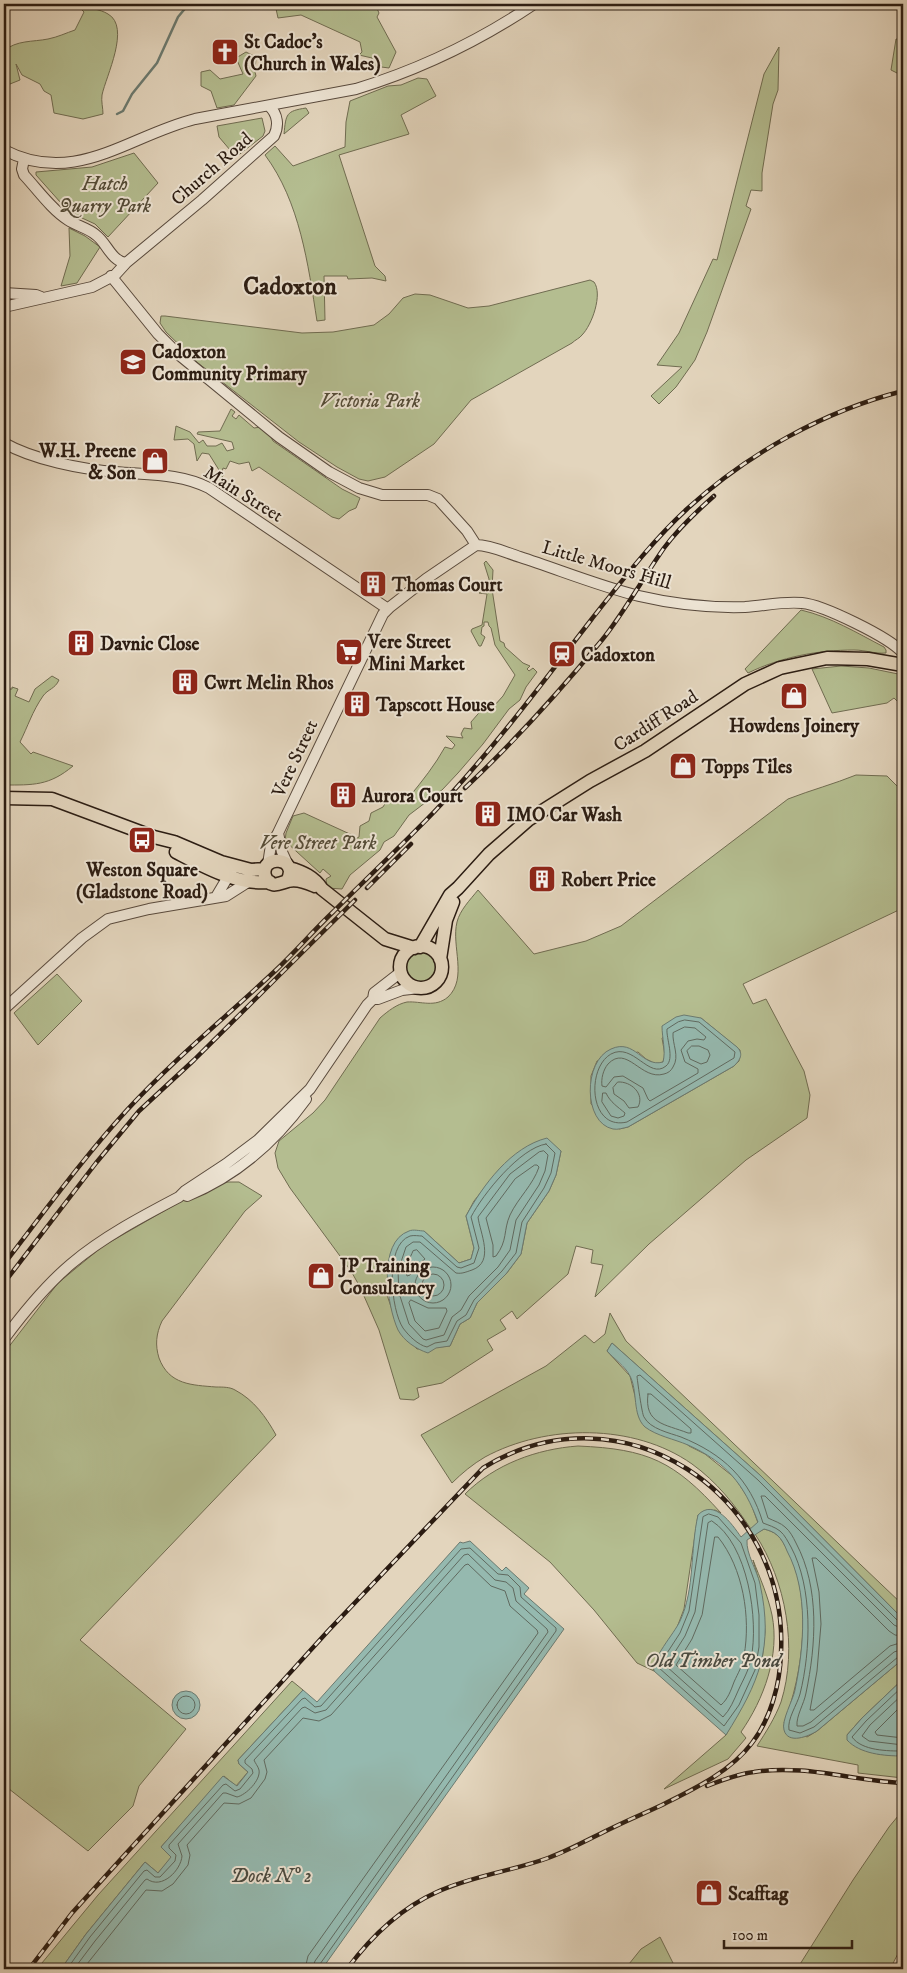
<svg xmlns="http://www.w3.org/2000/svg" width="907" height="1973" viewBox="0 0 907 1973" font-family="'IM FELL DW Pica',serif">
	<rect width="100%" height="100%" fill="#e3d5bd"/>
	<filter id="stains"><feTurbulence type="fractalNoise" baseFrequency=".004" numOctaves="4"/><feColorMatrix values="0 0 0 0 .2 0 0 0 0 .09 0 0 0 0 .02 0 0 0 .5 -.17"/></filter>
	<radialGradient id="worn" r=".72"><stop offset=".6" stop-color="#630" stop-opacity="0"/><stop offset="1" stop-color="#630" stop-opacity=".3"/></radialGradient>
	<!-- green -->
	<path fill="#b4bd90" stroke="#706c51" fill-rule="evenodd" d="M275 4H375L379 13 377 17 396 52 389 68 374 66 372 58 359 55 362 52 360 42 301 15 278 18Z
		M78 6C88 8 100 9 108 14 131 27 106 76 102 95 101 101 103 108 103 114L83 119 54 113 51 95 44 91 40 84 22 75 16 64 20 80 5 86 4 51C16 40 33 42 48 39 58 37 66 33 75 30L84 12Z
		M896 39 903 40V76L891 70Z
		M779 47 778 90 773 104 762 173V191L751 190 746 206 751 209 707 332 695 360 676 387 659 404 651 396 682 367 657 365 679 333 713 259 717 260 764 74Z
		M246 52 256 57 255 72 256 76 234 105 217 108 211 91 201 86V72L210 70 220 79 243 74 236 58Z
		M418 78 427 79 436 96 401 115 409 134 339 155 375 266 385 276 386 281 372 278 348 279 347 276H324L325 320 317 321C308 264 300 202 265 155L275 146 293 166 345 147 346 122 350 101 388 86 401 85Z
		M306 108 309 113 284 134C286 114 286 111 306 108Z
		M262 118 265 131 263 136 236 157 219 137 217 126Z
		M134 153 158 183 108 237 95 224 69 212 36 175V172L92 167Z
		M69 228 85 236 100 247 77 283 61 286 70 256Z
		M590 280 594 282C603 294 592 325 582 335 580 338 575 340 572 343L471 400 434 444 385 477 368 481 359 479 337 467 299 442 198 363 166 332 160 323 161 316H165L302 333 333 332 374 325 389 314 403 298 415 294 430 295 468 308 489 306Z
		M231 409 235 412 232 416 236 419 239 415 254 428 261 427 271 437 273 441 342 489 360 498 356 508 349 511 339 519 332 517 259 467 252 471 249 462 239 464 230 461 226 469 223 468 222 472 224 475 219 480 216 474 219 470 209 454 202 453 197 461 194 444 188 439 174 440 176 426 190 432 199 443 203 440 207 446H216L222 443 227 451 234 449 232 442 197 434 198 432 220 431Z
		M486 561 493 570 492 589 500 641 504 643 505 647 523 663 530 666 527 669 529 671 533 668 537 672 526 687 520 700 509 709 483 744 458 773 442 790 409 815 394 836 384 842 380 850 350 875 342 889 327 888 326 879 331 876 323 869 320 873 285 841 286 833 293 816 304 813 352 835 345 845 359 837 360 826 369 821 371 813 383 807 392 792 410 796C423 780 435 765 445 747L452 749 455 745 446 736 463 738 461 734 464 728 472 729 471 722 484 707 494 706 503 696 515 675 495 645 491 628 489 626 488 622H484V626L482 627 481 634 485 637 481 646H479L471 631 472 629 482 625 487 594 479 593 488 587 489 579 484 563Z
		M801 610C831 617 857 633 884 647L886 650V653C875 654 865 650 854 650 818 650 781 657 748 673L745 669Z
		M841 666 869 668 903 675V707L894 698 887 703 832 713 812 669Z
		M52 676 59 680C55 689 48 689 43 696 32 712 28 726 20 742L31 754 33 752 73 766C49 786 33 785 4 785V686L9 687V689H12V687L18 689 15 696 29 702 35 689Z
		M856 775 887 776 900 789 903 786V908L743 984 753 1004 766 999 804 1071 810 1095 807 1118 746 1160 649 1244 595 1297 603 1265 591 1263 593 1250 576 1246 568 1274 517 1319 512 1311 500 1320 506 1329 487 1340 493 1350 442 1383 417 1388 419 1397 414 1400 400 1399 379 1330 360 1287 351 1271 290 1188 278 1168 275 1153 279 1141 313 1113 325 1100 380 1018C388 1011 397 1004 407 1002 421 1001 435 1008 448 997 468 978 451 946 457 922 460 910 470 900 478 890L534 954 586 941 621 926 788 799C811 790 834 784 856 775ZM701 1018 740 1050 739 1061 734 1066 628 1127 619 1129 591 1104V1076L597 1061 638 1052 646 1059 656 1064 663 1062 665 1055 662 1038ZM561 1151 556 1175 549 1191 527 1223 521 1254 506 1274 477 1303 470 1318 460 1324 450 1346 417 1349 399 1330 387 1295 424 1231 459 1263 471 1259 474 1248 466 1216 474 1201 502 1166Z
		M406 967a15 15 0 1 1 30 0a15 15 0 1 1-30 0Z
		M57 974 82 1001 38 1045 14 1013Z
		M228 1182H239L262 1196 245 1211 162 1321C156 1334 155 1345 159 1358 169 1385 192 1385 216 1387 223 1387 230 1387 235 1390 254 1400 266 1417 276 1435L80 1640 186 1729 139 1786 133 1806 88 1851 4 1785V1353L58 1283 103 1246 185 1199 216 1185Z
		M610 1313 626 1341 903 1605V1619L761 1476 612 1343 607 1351 630 1376 636 1400 689 1446 705 1454 735 1478 750 1501 758 1523 751 1529C734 1504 717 1482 692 1464 634 1423 546 1424 485 1457 473 1464 462 1473 452 1483L421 1435 546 1366 585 1335 594 1343 605 1334Z
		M578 1446C648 1449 674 1461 721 1513L715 1510 698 1515 684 1609 676 1630 653 1667 654 1671 637 1663 594 1610 550 1562 465 1494C495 1464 537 1449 578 1446Z
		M764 1529C768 1530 774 1532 777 1535 782 1539 785 1546 788 1551 813 1599 803 1674 784 1723L807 1737 817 1731 903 1659V1679L862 1718 847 1735 878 1754 903 1756V1778L858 1773V1765L757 1746C766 1732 775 1718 781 1702 798 1648 786 1581 755 1534Z
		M753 1560C760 1578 768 1596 772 1615 780 1655 764 1699 741 1732L746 1738 728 1759 664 1789 726 1735 762 1661 765 1632 764 1615 759 1582Z
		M292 1681 303 1690 238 1760 239 1764 248 1772 236 1786 224 1776 161 1847 172 1857 158 1873 145 1862 86 1934 61 1969H37L98 1895Z
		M903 1810V1944L890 1969H797L853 1880 889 1827Z
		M660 1937 676 1969H625L641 1949Z"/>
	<!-- water -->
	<path fill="#95b9af" stroke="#6b7a70" d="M684 1015 701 1018 737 1047C744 1054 740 1060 734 1066L628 1127C623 1128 618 1130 613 1129 583 1123 583 1061 611 1049 635 1038 642 1068 663 1062 666 1051 662 1038 662 1026L676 1017Z
		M547 1138 561 1151 556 1175 549 1191 527 1223 521 1254 506 1274 477 1303 470 1318 460 1324 450 1346 436 1348 428 1353C416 1349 404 1341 398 1330 387 1306 377 1242 409 1231 413 1229 420 1231 424 1231L459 1263 471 1259 474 1248 466 1216C483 1185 511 1147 547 1138Z
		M612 1343 761 1476 903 1619V1659L817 1731C809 1736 788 1745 784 1730 781 1721 793 1700 795 1690 804 1647 809 1592 787 1551 785 1546 782 1539 777 1535 774 1532 768 1530 764 1529L747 1540C746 1554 757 1570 760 1584 774 1648 759 1682 726 1735L654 1671C651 1659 674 1634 680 1621 695 1589 690 1550 698 1515 714 1498 732 1524 741 1537L758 1522C744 1484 726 1462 688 1445 674 1439 657 1436 645 1427 632 1415 638 1391 630 1376 625 1366 614 1359 607 1351Z
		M470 1541 502 1571 506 1567 529 1588 524 1594 564 1629 322 1969H61L86 1934 145 1862 158 1873 171 1857 161 1847 223 1776 237 1786 248 1772 239 1764 238 1760 303 1690 317 1702 460 1542 463 1543Z
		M903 1679V1756C884 1756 860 1754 847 1740V1735L862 1718Z
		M172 1705a14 14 0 1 1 28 0a14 14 0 1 1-28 0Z"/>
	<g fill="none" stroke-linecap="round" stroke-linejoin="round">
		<!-- shore -->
		<path stroke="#606a60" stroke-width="1" d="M685 1020 699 1022 735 1052 734 1058 627 1122C589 1131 586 1068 611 1054 633 1042 649 1080 666 1066 675 1059 666 1038 667 1029L678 1022Z
			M685 1027 695 1028 706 1037 704 1040 697 1039 688 1041 681 1050 685 1062 698 1069V1073L650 1101 648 1099 643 1088 623 1076 614 1077 606 1087 602 1086C601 1079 603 1070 608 1064 627 1044 641 1081 664 1074 668 1073 671 1071 673 1067 680 1056 672 1044 673 1033Z
			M692 1046H699L708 1050 710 1055 707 1062 701 1064 690 1059 687 1051Z
			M618 1082C631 1081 645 1094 638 1107L629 1108 624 1101 614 1094 613 1088Z
			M603 1093H606C610 1102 618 1107 625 1113L624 1116 618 1118 611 1116 602 1102Z
			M546 1144 555 1153 551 1173 544 1188 522 1222 516 1253 502 1271 474 1300 466 1315 457 1321 447 1341 435 1343 427 1347C418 1345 409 1336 403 1328 391 1310 384 1245 410 1236 414 1235 419 1236 422 1236L457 1267 461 1268 474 1263 479 1248 471 1217C483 1194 520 1148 546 1144Z
			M544 1151 548 1155 545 1171 539 1185 516 1220 510 1250 498 1267 469 1296 461 1310 452 1317 444 1335 426 1340 423 1339 409 1324 399 1293 398 1271 406 1247 413 1242H420L456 1273C462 1274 466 1272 472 1270 495 1262 480 1233 478 1217L510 1174 539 1152Z
			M535 1165H537L539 1167C533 1185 518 1198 510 1215 503 1231 508 1240 496 1256L493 1257V1245L486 1218 515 1179Z
			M417 1250 425 1259 416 1266 410 1275 407 1276C404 1269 410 1258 413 1251Z
			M415 1285a18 18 0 1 1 36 0a18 18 0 1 1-36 0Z
			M422 1285a11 11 0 1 1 22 0a11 11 0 1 1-22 0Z
			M411 1300 428 1308H446L447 1311 439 1328 425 1331 415 1321 409 1303Z
			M648 1394H651L691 1429V1433H688C665 1424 644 1424 648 1394Z
			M709 1514 718 1517 741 1543 755 1583 759 1615V1647L755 1670 739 1705 724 1726 658 1667 680 1633 689 1611 703 1517Z
			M712 1521C748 1544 759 1620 751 1659 749 1670 743 1680 738 1691 734 1700 730 1710 723 1717L666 1666 685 1636 695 1612 708 1523Z
			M715 1537H718C743 1568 751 1617 744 1656 743 1665 738 1673 734 1682 731 1690 728 1699 721 1705L676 1665 692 1639 702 1615Z
			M903 1622 898 1621 758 1480 640 1375 637 1376C637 1378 642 1415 644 1417 650 1429 670 1433 681 1437 723 1454 750 1479 763 1523 768 1525 775 1527 780 1531 785 1535 788 1542 791 1547 813 1588 811 1650 800 1694 797 1705 787 1719 789 1730L800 1733 814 1727 898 1657 903 1655
			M903 1629 894 1625 765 1496H761L768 1518C774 1521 781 1523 785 1527 790 1531 793 1537 796 1543 820 1588 816 1645 806 1693 804 1704 796 1716 797 1726H803L811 1722 894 1652 903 1649
			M903 1636 895 1635 889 1631 816 1558H812L819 1592 821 1624 817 1671 810 1710H814L890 1646 903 1642
			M903 1686 866 1721 852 1737C862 1751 888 1751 903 1751
			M903 1694 870 1725 862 1736 869 1741 903 1745
			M177 1705a9 9 0 1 1 18 0a9 9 0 1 1-18 0Z
			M903 1704 875 1732 877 1735 903 1738
			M67 1969 90 1937 144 1871 147 1870 155 1877H160L175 1861 176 1855 169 1848V1845L223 1785 226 1784 235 1791 240 1789 253 1773 252 1769 245 1763V1760L302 1699 305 1698 315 1707 321 1706 461 1549 470 1548 498 1574 508 1575 520 1587 521 1597 556 1628V1631L320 1964 319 1969
			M74 1969 95 1941 145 1880 147 1879C162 1890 181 1870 182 1856L178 1844 223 1793H226L237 1797C246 1795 261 1780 259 1770 258 1766 255 1763 254 1760L302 1708 305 1707 315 1713 326 1710 464 1555 468 1554 495 1580 506 1582 513 1588 516 1601 547 1629 548 1632 315 1961 312 1969
			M83 1969 146 1890 162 1891 173 1884 188 1865 190 1855 187 1845 224 1803 239 1804 251 1798 265 1779 267 1772 264 1760 303 1718 319 1721 331 1715 465 1565 468 1564 491 1586 505 1591 510 1606 537 1630 538 1633 308 1956 305 1969"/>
		<!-- stream -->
		<path stroke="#6b7a70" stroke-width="2.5" d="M117 114 123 111 132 94 157 63 178 17 188 5"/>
		<!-- river -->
		<path stroke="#95b9af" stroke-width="15" d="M901 1969 903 1965"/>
		<!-- tertiary casing -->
		<g stroke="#594a3d" stroke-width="12">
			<path id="tertiary" d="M4 150C75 187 128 136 195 119L356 89C418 70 479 41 534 4
				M24 159 22 169 24 175C38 190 51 209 68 220 77 226 88 228 96 235 107 243 111 261 126 263
				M111 276 158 334 178 354 279 437 329 472 359 488 382 495H428L438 499 467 531 476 545C491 545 507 553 520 557 560 570 599 586 639 596 673 604 710 608 745 607 763 606 783 601 802 603 823 605 889 637 903 653
				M4 293 36 295 41 297
				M4 307 92 287 115 275 126 263 202 200 274 136C279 126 278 114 269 106
				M4 443C34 460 81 469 115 472 147 475 180 473 209 488L388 609
				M278 833 282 852 288 865
				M268 864 271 845 278 833 383 614 390 607 426 579 476 545
				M216 897 232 870
				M373 999H378L402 990 419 988
				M4 1009 82 938 108 919 149 909 226 896 248 882
				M187 1196C236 1176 275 1142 306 1099
				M4 1339C24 1312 45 1286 71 1264 103 1237 141 1217 179 1197L185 1191 226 1164 258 1140 310 1089 367 1005 373 999 374 993 401 972"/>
		</g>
		<!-- primary casing -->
		<g stroke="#2b1c12" stroke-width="15">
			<path id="primary" d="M4 798 52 799 154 837 174 842 221 862 251 870 265 869
				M176 852C205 867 236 885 270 882
				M289 868C303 872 314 877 322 889L385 939 414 948
				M287 881C301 856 259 854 265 876 270 890 280 883 288 881 297 878 308 883 315 886
				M400 967a21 21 0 1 1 42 0a21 21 0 1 1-42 0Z
				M420 947 450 895 458 888 489 854 528 820 590 781 645 751 745 684 780 668 827 658 868 659 903 665
				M440 959 446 920 453 902"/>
		</g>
		<!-- tertiary -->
		<use href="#tertiary" stroke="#ede4d4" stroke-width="10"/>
		<!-- primary -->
		<use href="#primary" stroke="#e3d5bd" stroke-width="12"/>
		<!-- rail casing -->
		<g stroke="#2b1c12" stroke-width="4.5">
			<path id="rail" d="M465 788C514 742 559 692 602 640 625 611 643 578 664 548 678 529 696 512 714 496
				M367 888 411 844
				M4 1264C44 1212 83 1158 127 1110 173 1060 226 1017 276 970 296 951 314 930 334 911 367 878 401 846 434 812 491 752 540 686 591 620 621 582 651 542 687 509 747 454 824 411 903 391
				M4 1283 96 1163 139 1111 194 1060 355 900
				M707 1786C722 1780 738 1774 754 1772 805 1764 853 1781 903 1783
				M29 1969 72 1913 328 1631 483 1468C622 1382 789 1495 781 1653 780 1684 771 1718 752 1743 730 1772 694 1789 662 1805 645 1813 628 1820 612 1828 591 1838 570 1850 548 1858 512 1871 472 1876 437 1892 401 1908 370 1938 347 1969"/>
		</g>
		<!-- rail -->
		<use href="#rail" stroke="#ede4d4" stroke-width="2.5" stroke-dasharray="8" stroke-linecap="butt"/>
	</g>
	<!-- icons -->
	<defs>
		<g id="church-square" transform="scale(1.4375)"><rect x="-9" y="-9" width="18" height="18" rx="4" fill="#8f2418" stroke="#ede4d4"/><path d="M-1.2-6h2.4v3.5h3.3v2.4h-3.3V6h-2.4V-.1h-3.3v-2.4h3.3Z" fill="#fff"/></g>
		<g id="school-square" transform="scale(1.4375)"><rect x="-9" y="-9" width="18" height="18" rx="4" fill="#8f2418" stroke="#ede4d4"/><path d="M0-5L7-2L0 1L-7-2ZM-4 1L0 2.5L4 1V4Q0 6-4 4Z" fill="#fff"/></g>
		<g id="shop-square" transform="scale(1.4375)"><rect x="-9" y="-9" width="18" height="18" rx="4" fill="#8f2418" stroke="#ede4d4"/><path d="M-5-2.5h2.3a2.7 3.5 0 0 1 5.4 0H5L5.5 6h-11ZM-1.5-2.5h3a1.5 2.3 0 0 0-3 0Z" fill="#fff"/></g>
		<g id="building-square" transform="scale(1.4375)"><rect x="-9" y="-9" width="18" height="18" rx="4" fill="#8f2418" stroke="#ede4d4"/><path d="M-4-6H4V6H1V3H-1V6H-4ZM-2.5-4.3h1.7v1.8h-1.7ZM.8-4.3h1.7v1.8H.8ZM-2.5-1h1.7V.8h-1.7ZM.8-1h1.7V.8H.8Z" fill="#fff"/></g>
		<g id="supermarket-square" transform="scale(1.4375)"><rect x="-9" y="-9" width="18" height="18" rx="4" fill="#8f2418" stroke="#ede4d4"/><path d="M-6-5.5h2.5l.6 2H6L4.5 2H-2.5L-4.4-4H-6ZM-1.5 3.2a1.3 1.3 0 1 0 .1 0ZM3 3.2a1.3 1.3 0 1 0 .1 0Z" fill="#fff"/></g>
		<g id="station-square" transform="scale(1.4375)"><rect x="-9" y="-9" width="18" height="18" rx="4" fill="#8f2418" stroke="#ede4d4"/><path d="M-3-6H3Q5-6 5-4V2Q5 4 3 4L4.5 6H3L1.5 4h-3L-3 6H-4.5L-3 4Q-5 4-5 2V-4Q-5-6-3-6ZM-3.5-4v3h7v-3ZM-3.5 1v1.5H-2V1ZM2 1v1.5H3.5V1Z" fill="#fff"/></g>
		<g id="bus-square" transform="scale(1.4375)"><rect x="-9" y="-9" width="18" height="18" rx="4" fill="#8f2418" stroke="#ede4d4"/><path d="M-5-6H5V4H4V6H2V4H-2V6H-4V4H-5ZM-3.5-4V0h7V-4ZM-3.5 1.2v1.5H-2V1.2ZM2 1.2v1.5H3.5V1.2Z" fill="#fff"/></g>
	</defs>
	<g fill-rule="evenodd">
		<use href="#church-square" x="225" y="52"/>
		<use href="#school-square" x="133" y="362"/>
		<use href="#shop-square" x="155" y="461"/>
		<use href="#building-square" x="373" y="584"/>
		<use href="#building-square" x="81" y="643"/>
		<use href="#supermarket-square" x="349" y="652"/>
		<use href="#station-square" x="562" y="654"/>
		<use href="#building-square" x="185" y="682"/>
		<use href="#shop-square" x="794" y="696"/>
		<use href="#building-square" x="357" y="704"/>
		<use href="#shop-square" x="683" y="766"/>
		<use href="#building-square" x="343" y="795"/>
		<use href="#building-square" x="488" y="814"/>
		<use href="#bus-square" x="142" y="840"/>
		<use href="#building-square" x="542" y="879"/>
		<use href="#shop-square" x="321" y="1276"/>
		<use href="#shop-square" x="709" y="1893"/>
	</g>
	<g text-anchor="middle" stroke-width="4" stroke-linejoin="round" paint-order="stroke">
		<!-- poi labels -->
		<g font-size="19" font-weight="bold" fill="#2b1c12" stroke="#ede4d4" text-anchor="start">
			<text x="244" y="48">St Cadoc's<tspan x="244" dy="22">(Church in Wales)</tspan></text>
			<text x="152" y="358">Cadoxton<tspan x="152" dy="22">Community Primary</tspan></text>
			<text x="136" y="457" text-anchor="end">W.H. Preene<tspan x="136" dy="22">&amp; Son</tspan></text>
			<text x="392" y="591">Thomas Court</text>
			<text x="368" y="648">Vere Street<tspan x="368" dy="22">Mini Market</tspan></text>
			<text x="100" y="650">Davnic Close</text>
			<text x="581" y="661">Cadoxton</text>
			<text x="204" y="689">Cwrt Melin Rhos</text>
			<text x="376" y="711">Tapscott House</text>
			<text x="794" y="732" text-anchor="middle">Howdens Joinery</text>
			<text x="702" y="773">Topps Tiles</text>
			<text x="362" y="802">Aurora Court</text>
			<text x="507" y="821">IMO Car Wash</text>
			<text x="142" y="876" text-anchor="middle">Weston Square<tspan x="142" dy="22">(Gladstone Road)</tspan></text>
			<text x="561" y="886">Robert Price</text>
			<text x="340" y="1272">JP Training<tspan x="340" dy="22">Consultancy</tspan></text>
			<text x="728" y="1900">Scafftag</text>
		</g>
		<!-- street labels -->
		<g font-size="19" fill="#2b1c12" stroke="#ede4d4">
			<text transform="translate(211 168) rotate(-41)" y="7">Church Road</text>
			<text transform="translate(244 493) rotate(32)" y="7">Main Street</text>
			<text transform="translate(607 564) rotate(16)" y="7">Little Moors Hill</text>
			<text transform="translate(655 720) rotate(-33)" y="7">Cardiff Road</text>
			<text transform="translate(294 758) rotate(-65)" y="7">Vere Street</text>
		</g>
		<!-- park labels -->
		<g font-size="19" font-style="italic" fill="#544c38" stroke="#ede4d4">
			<text x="105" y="190">Hatch<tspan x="105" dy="22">Quarry Park</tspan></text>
			<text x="370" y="407">Victoria Park</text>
			<text x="318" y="849">Vere Street Park</text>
		</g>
		<!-- water labels -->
		<g font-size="20" font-style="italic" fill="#4b4b41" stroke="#ede4d4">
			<text x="713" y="1667">Old Timber Pond</text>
			<text x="271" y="1882">Dock Nº 2</text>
		</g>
		<!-- district labels -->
		<g font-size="24" font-weight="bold" fill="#2b1c12" stroke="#ede4d4">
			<text x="290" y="294">Cadoxton</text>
		</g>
	</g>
	<!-- margin -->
	<rect width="907" height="1973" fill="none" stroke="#e3d5bd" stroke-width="20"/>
	<rect x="5" y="5" width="897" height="1963" fill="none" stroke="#2b1c12" stroke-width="2.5"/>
	<rect x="10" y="10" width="887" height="1953" fill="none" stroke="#2b1c12"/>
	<!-- scale -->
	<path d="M724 1940v8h128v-8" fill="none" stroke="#2b1c12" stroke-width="2.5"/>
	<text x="732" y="1940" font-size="15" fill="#2b1c12" stroke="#ede4d4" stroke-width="4" paint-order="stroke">100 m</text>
	<rect width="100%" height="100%" filter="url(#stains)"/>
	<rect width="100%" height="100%" fill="url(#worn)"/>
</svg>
